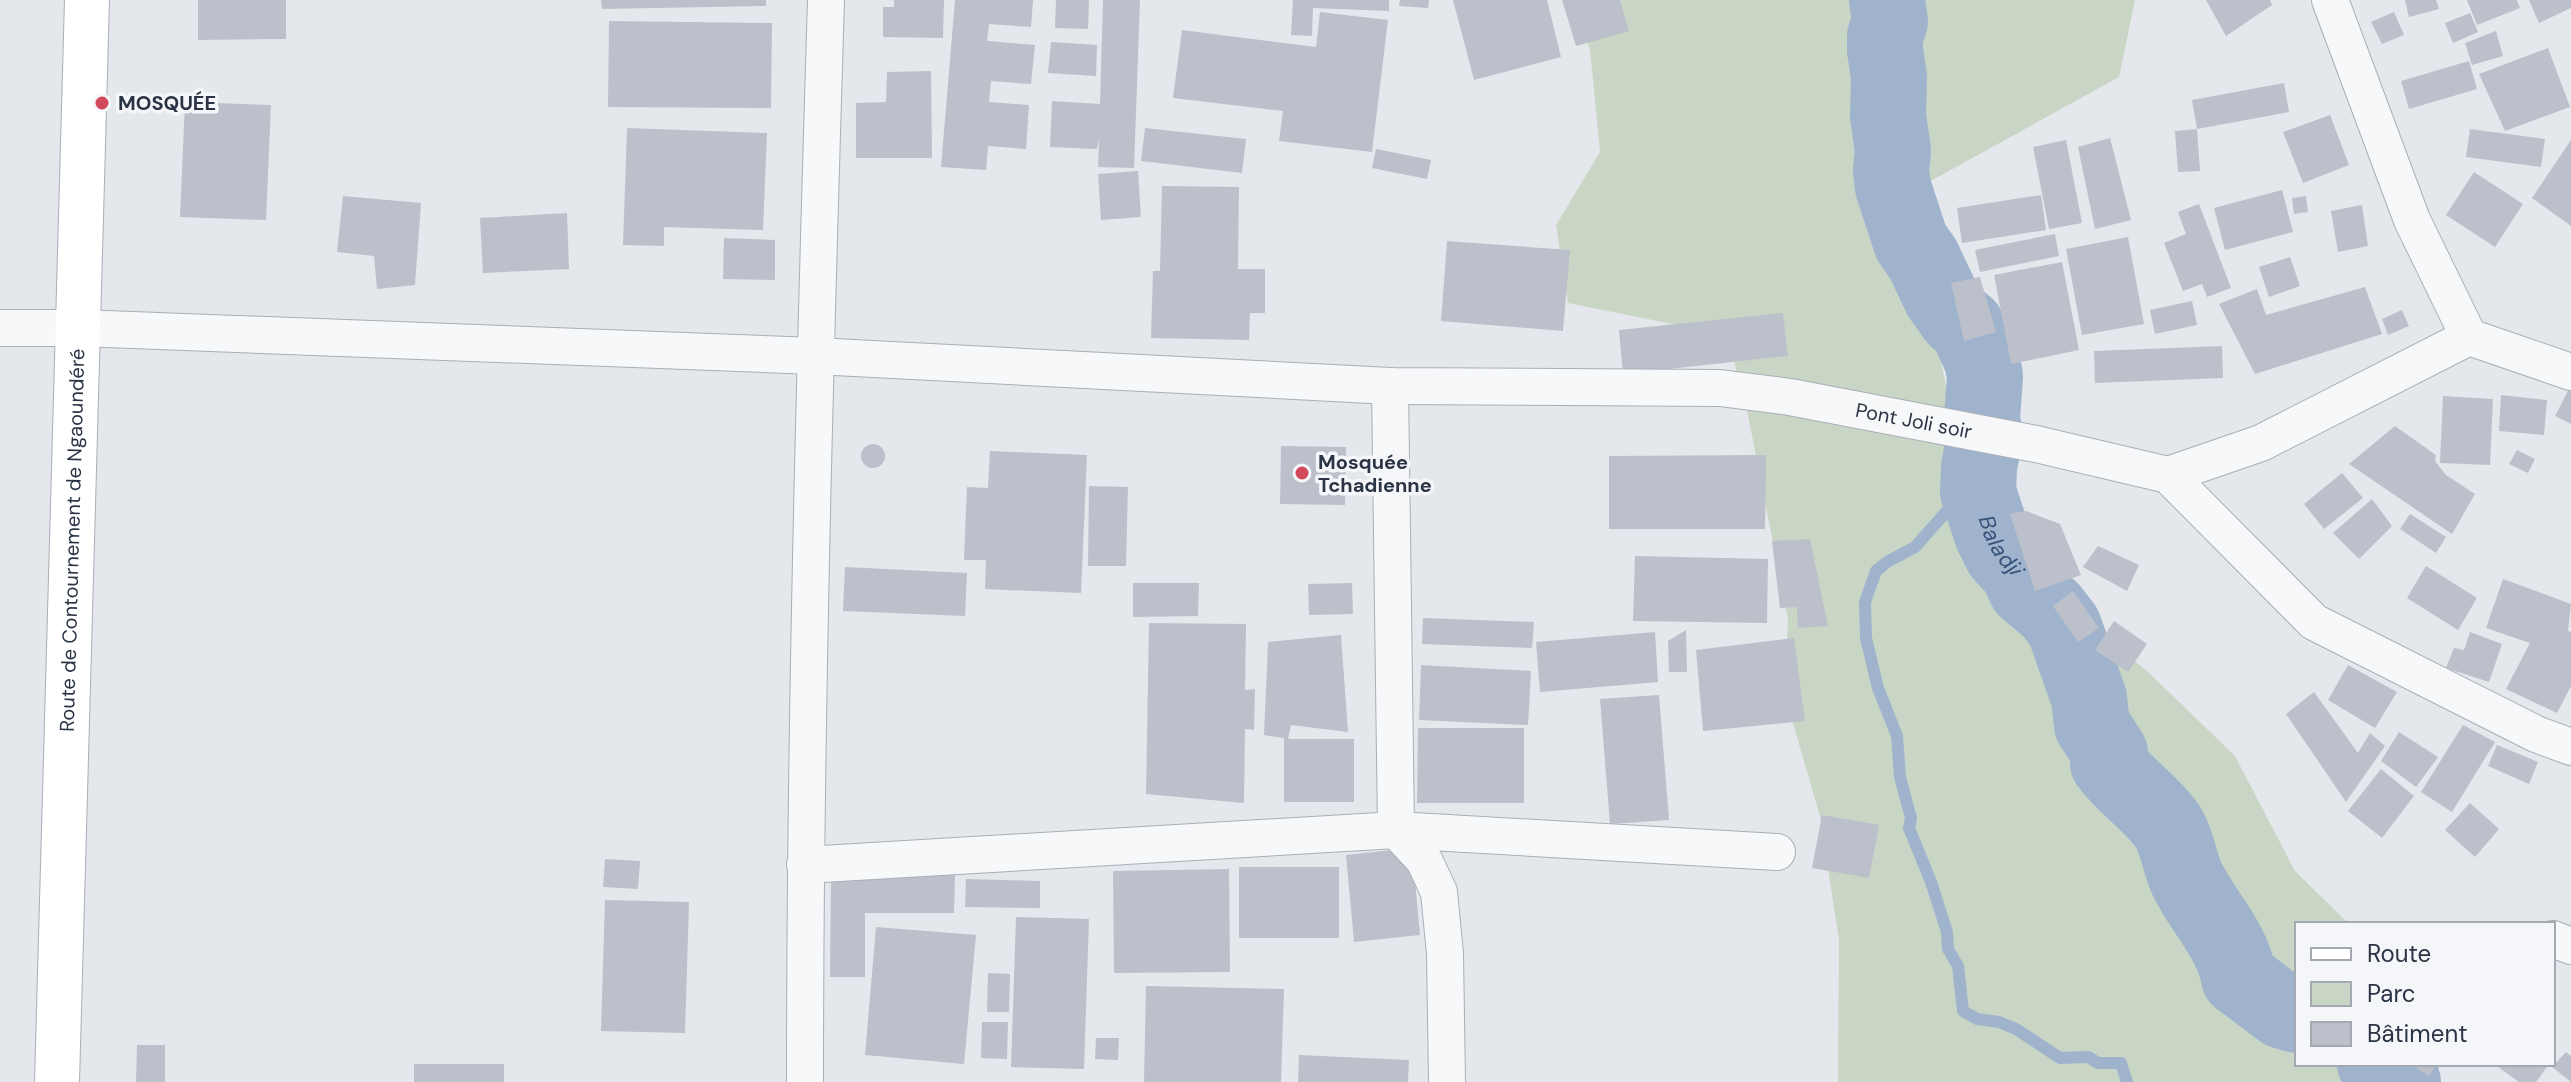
<svg xmlns="http://www.w3.org/2000/svg" width="2571" height="1082" viewBox="0 0 2571 1082" font-family="'DM Sans',sans-serif">
	<rect width="100%" height="100%" fill="#e4e7ec"/>
	<!-- green -->
	<path fill="#c9d6c5" d="M1568 0H2135L2119 77 1900 198 1903 246 1937 342 1969 498 2056 598 2147 671 2235 756 2295 871 2349 924H2297V1064H2389L2407 1082H1838L1839 940 1820 816 1785 696 1788 619 1747 410 1727 335 1568 303 1556 225 1600 152 1590 49Z"/>
	<g fill="none" stroke-linecap="round" stroke-linejoin="round">
		<!-- stream -->
		<path stroke="#9fb4cc" stroke-width="12" d="M1978 492 1956 508 1947 511 1915 547 1887 562 1876 571 1865 602 1866 638 1878 688 1897 736 1900 777 1911 818 1909 828 1931 882 1947 932 1948 949 1958 966 1963 1011 1977 1019 1999 1022 2016 1029 2060 1058 2088 1057 2098 1063H2121L2127 1082"/>
		<!-- river -->
		<g stroke="#9fb4cc" stroke-width="76">
			<path id="s1" d="M1887 0 1890 22 1885 36V50L1889 77 1888 116 1893 151 1891 170 1893 187 1911 242 1923 259 1941 297 1956 318 1967 327 1982 360 1985 376 1982 419 1985 435 1979 467 1978 492 1992 534 2002 554 2017 570 2026 589 2051 610 2064 627 2089 698 2092 725 2110 753 2108 763C2125 787 2151 802 2168 827 2178 843 2179 862 2187 879 2204 914 2232 939 2239 978L2283 1011 2297 1015"/>
			<path d="M2375 1064 2403 1082"/>
		</g>
	</g>
	<!-- building -->
	<path fill="#bbc0ca" d="M198 0H286V39L198 40Z
		M601 0H766V6L602 9Z
		M894 0H944L943 38 883 37V7H894Z
		M955 0H1033L1031 27 989 24 987 41 1035 45 1031 84 991 81 989 102 1029 105 1026 149 988 146 986 170 941 167Z
		M1056 0H1089L1088 29 1055 28Z
		M1103 0H1140L1134 168 1098 167 1099 139 1097 149 1050 147 1052 101 1100 104Z
		M1293 0H1389V11L1313 8 1312 36 1291 35Z
		M1400 0H1429L1428 8 1399 6Z
		M1453 0H1547L1561 57 1474 80Z
		M1562 0H1620L1629 31 1576 46Z
		M2206 0H2270L2272 5 2226 36Z
		M2405 0H2436L2439 9 2409 17Z
		M2467 0H2517L2520 8 2477 25Z
		M2529 0H2571V8L2539 23Z
		M1320 12 1388 20 1372 152 1279 141 1283 111 1173 98 1182 30 1316 47Z
		M2394 12 2404 35 2382 44 2371 22Z
		M2470 13 2478 32 2453 43 2445 23Z
		M609 21 772 23 771 108 608 107Z
		M2496 31 2503 56 2472 65 2465 43Z
		M1051 42 1097 45 1096 76 1048 73Z
		M2548 48 2570 107 2505 131 2479 74Z
		M2469 61 2477 89 2409 109 2401 81Z
		M931 71 932 158H856V103L886 102 887 72Z
		M2284 83 2289 112 2197 129 2192 100Z
		M185 102 271 105 266 220 180 217Z
		M2330 115 2349 165 2303 183 2283 132Z
		M627 128 767 133 763 230 664 227V246L623 245Z
		M1145 128 1246 139 1242 173 1141 161Z
		M2197 129 2200 171 2178 172 2175 131Z
		M2470 129 2545 139 2541 167 2466 157Z
		M2110 138 2131 220 2095 229 2078 147Z
		M2066 140 2082 223 2049 229 2033 147Z
		M2571 140V226L2532 198Z
		M1376 149 1431 160 1427 179 1372 168Z
		M1138 171 1141 217 1101 220 1098 174Z
		M2474 172 2523 204 2495 247 2446 215Z
		M1162 186 1239 187 1238 269H1265V313H1250L1249 340 1151 338 1153 271H1160Z
		M2282 190 2293 232 2225 250 2214 208Z
		M2041 195 2046 230 1962 243 1957 208Z
		M343 196 421 203 415 285 377 289 374 256 337 252Z
		M2306 196 2308 212 2294 214 2292 198Z
		M2199 204 2231 288 2207 297 2202 284 2183 291 2164 243 2186 234 2178 212Z
		M2362 205 2368 246 2338 252 2331 211Z
		M567 213 569 269 483 273 480 218Z
		M2055 234 2059 256 1980 272 1975 250Z
		M2128 237 2144 324 2082 335 2066 249Z
		M724 238 775 240V280L723 279Z
		M1447 241 1570 250 1563 331 1441 321Z
		M2290 257 2300 286 2269 297 2259 267Z
		M2062 262 2079 350 2011 364 1994 275Z
		M1980 277 1996 332 1964 341 1951 283Z
		M2365 287 2382 334 2255 374 2219 304 2257 289 2266 315Z
		M2192 301 2197 325 2155 334 2150 310Z
		M2402 310 2409 326 2388 335 2382 319Z
		M1783 313 1788 356 1623 374 1619 330Z
		M2222 346 2223 378 2095 383 2094 351Z
		M2569 389 2571 390V424L2555 416Z
		M2501 395 2547 400 2544 435 2499 431Z
		M2443 396 2493 399 2490 465 2440 463Z
		M2395 426 2436 455 2435 461 2446 475 2475 494 2452 534 2349 464Z
		M861 456a12 12 0 1 1 24 0a12 12 0 1 1-24 0Z
		M1281 446 1346 447 1345 505 1280 504Z
		M2517 450 2535 459 2528 473 2509 464Z
		M990 451 1087 455 1081 593 985 589 986 560H964L967 487 988 488Z
		M1766 455 1765 529H1609V456Z
		M2342 473 2363 498 2324 529 2304 504Z
		M1089 486 1128 487 1126 566H1088Z
		M2372 499 2392 526 2359 559 2333 533Z
		M2026 511 2060 524 2081 575 2035 591 2010 514Z
		M2410 514 2446 537 2436 553 2400 529Z
		M1810 539 1828 626 1798 628 1797 607 1780 608 1772 541Z
		M2098 546 2139 565 2127 591 2083 567Z
		M1635 556 1768 559 1767 623 1633 621Z
		M2426 566 2477 598 2458 630 2407 598Z
		M845 567 967 573 965 616 843 611Z
		M2503 579 2571 604 2568 631 2571 632V686L2557 713 2506 689 2530 643 2486 628Z
		M1133 583H1199L1198 616 1133 617Z
		M1352 583 1353 614 1309 615 1308 584Z
		M2073 591 2099 628 2078 642 2053 606Z
		M1423 618 1534 622 1532 648 1422 644Z
		M2114 621 2147 644 2128 672 2095 650Z
		M1149 623 1246 624 1245 690 1255 689 1254 730 1245 729 1244 803 1146 794Z
		M1686 630 1687 672H1669L1668 641Z
		M1655 632 1658 682 1540 692 1536 642Z
		M2470 632 2502 644 2489 682 2446 668 2454 648 2464 650Z
		M1341 635 1348 732 1291 725 1288 739H1354V802H1284V738L1264 735 1268 642Z
		M1794 638 1805 721 1703 731 1696 650Z
		M1421 665 1531 671 1528 725 1419 720Z
		M2348 665 2397 692 2375 728 2328 700Z
		M2314 692 2358 753 2370 733 2385 746 2346 802 2286 714Z
		M1659 695 1669 820 1610 824 1600 699Z
		M2463 725 2495 742 2452 812 2421 792Z
		M1418 728H1524V803H1417Z
		M2399 732 2438 757 2416 787 2381 761Z
		M2497 745 2538 762 2529 784 2488 766Z
		M2381 769 2414 796 2382 838 2348 811Z
		M2470 803 2499 829 2475 857 2445 830Z
		M1822 815 1879 825 1869 878 1812 868Z
		M1412 848 1420 935 1354 942 1346 855Z
		M605 859 640 861 638 889 603 887Z
		M1239 867H1339V938H1239Z
		M1229 869 1230 972 1114 973 1113 871Z
		M831 875H955L954 913H865V977H830Z
		M966 879 1040 881V908L965 907Z
		M605 900 689 902 685 1033 601 1031Z
		M1016 917 1089 919 1084 1069 1011 1067Z
		M876 927 976 935 964 1064 865 1055Z
		M988 973 1010 974 1009 1012H987Z
		M1146 986 1284 989 1281 1082H1144Z
		M982 1022H1008L1007 1059 981 1058Z
		M1096 1038H1119L1118 1060 1095 1059Z
		M137 1045H165V1082H136Z
		M2566 1052 2571 1056V1082L2552 1067Z
		M1299 1055 1409 1060 1408 1082H1298Z
		M414 1064H504V1082H414Z
		M2410 1064H2437L2429 1076Z
		M2494 1064H2549L2536 1082H2519Z"/>
	<g fill="none" stroke-linecap="round" stroke-linejoin="round">
		<!-- street casing -->
		<g stroke="#a9aeb7" stroke-width="38">
			<g id="street">
				<path d="M2330 0 2412 220 2469 337 2571 372"/>
				<path id="s2" d="M0 328H80L815 356 1390 386 1720 388 1790 397 2036 444 2168 475 2314 622 2536 734 2571 747"/>
				<path d="M1390 386 1396 830 1424 860 1439 892 1445 954 1447 1082"/>
				<path d="M2168 475 2261 443 2469 337"/>
				<path d="M805 865 1396 830 1777 852"/>
				<path d="M2553 939 2571 946"/>
				<path d="M805 1082C805 721 815 361 826 0"/>
			</g>
		</g>
		<!-- secondary casing -->
		<g stroke="#a9aeb7" stroke-width="46">
			<g id="secondary">
				<path id="s3" d="M57 1082 87 0"/>
			</g>
		</g>
		<!-- street -->
		<use href="#street" stroke="#f7f8fa" stroke-width="36"/>
		<!-- secondary -->
		<use href="#secondary" stroke="#fff" stroke-width="44"/>
	</g>
	<!-- markers -->
	<g fill="#d1495b" stroke="#f4f6f9" stroke-width="3">
		<circle cx="102" cy="103" r="8"/>
		<circle cx="1302" cy="473" r="8"/>
	</g>
	<g text-anchor="middle" stroke-width="7" stroke-linejoin="round" paint-order="stroke">
		<!-- poi labels -->
		<g font-size="20" font-weight="bold" fill="#2b3445" stroke="#f4f6f9" text-anchor="start">
			<text x="118" y="110">MOSQUÉE</text>
			<text x="1318" y="469">Mosquée<tspan x="1318" dy="23">Tchadienne</tspan></text>
		</g>
		<!-- street labels -->
		<g font-size="20" fill="#2b3445" stroke="#f4f6f9">
			<text dy="7" stroke="none"><textPath href="#s2" startOffset="1918">Pont Joli soir</textPath></text>
			<text dy="7" stroke="none"><textPath href="#s3" startOffset="542">Route de Contournement de Ngaoundéré</textPath></text>
		</g>
		<!-- water labels -->
		<g font-size="22" font-style="italic" fill="#34527a" stroke="#f4f6f9">
			<text dy="8" stroke="none"><textPath href="#s1" startOffset="578">Baladji</textPath></text>
		</g>
	</g>
	<!-- legend -->
	<rect x="2295" y="922" width="260" height="144" fill="#f4f6f9" stroke="#a4a8b1" stroke-width="2"/>
	<rect x="2311" y="948" width="40" height="12" fill="#ffffff" stroke="#a4a8b1" stroke-width="2"/>
	<text x="2367" y="962" font-size="24" fill="#2b3445">Route</text>
	<rect x="2311" y="982" width="40" height="24" fill="#c9d6c5" stroke="#a4a8b1" stroke-width="2"/>
	<text x="2367" y="1002" font-size="24" fill="#2b3445">Parc</text>
	<rect x="2311" y="1022" width="40" height="24" fill="#bbc0ca" stroke="#a4a8b1" stroke-width="2"/>
	<text x="2367" y="1042" font-size="24" fill="#2b3445">Bâtiment</text>
</svg>
